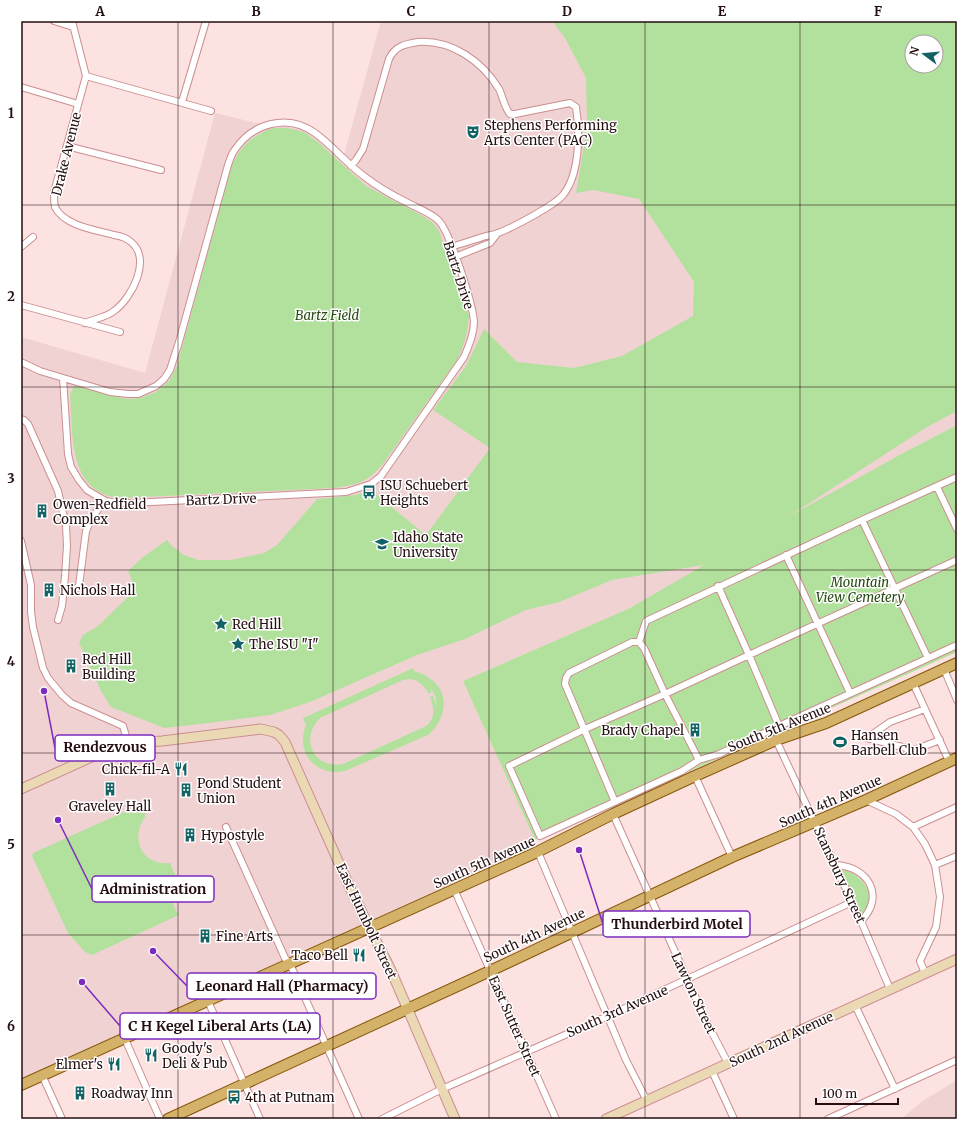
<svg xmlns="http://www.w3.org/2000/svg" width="978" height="1140" viewBox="0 0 978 1140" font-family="Merriweather,serif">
	<rect width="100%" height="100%" fill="#fde2e2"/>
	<!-- built -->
	<path fill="#f1d2d3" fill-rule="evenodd" d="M381 21H957V425L905 452 630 608 463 681 535 840 538 852 21 1085V337L145 373 215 113 264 125 301 126 343 158ZM912 42H936V66H912Z
		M957 1080V1119H901L924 1100Z"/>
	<!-- green -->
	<path fill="#b2e19e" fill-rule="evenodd" d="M552 21H957V411L927 427 788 517 905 452 957 425V652L535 840 463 681 630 608 704 565 612 580 559 602 526 610 465 639 417 655 310 702 270 715 201 724 164 728 111 707 101 691 79 643 83 635 98 626 131 594C134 585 132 580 128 571L143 557 167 540 172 546 184 555 198 560H231L264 553 277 545 317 499 355 495 372 491 426 535 490 448 433 410 466 366 484 329 517 362 574 368 622 356 693 316 694 282 639 199 593 190 576 193 587 127 586 78 565 38ZM912 42H936V66H912Z
		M272 128H287L304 132 319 143 366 186 423 216 433 223 439 231 469 315C468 332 464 345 457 360L385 461C370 481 358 485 334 488L122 498C68 495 73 435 70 395L74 386 127 399 140 398 156 392 169 381 177 366 231 167C242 145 249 138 272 128Z
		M413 668 415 672C422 672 426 676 432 680 451 695 445 721 428 735L345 771C315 777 295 752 306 725L303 718ZM411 679C420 681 425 687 429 694L432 692 430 688C435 693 437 699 436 706L433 695 430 697C434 708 436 717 426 726L343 764C314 769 299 740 320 718L403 680Z
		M124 812 145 813V817C130 837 141 866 170 863L185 897 177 899 173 904 174 907 179 915 92 955 85 952 68 933 32 856 33 853Z
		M843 870C862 873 880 898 863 914H861L842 872Z"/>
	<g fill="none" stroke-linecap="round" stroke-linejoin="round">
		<!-- street casing -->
		<g stroke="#cc8e90" stroke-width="8">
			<path id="street" d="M54 21 73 27
				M72 21 86 76 54 192C54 196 54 203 55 207 64 226 96 230 114 235 120 236 127 238 131 242 152 259 132 298 114 311 107 317 94 319 85 323
				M86 76 211 111
				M21 87 78 104
				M182 102 206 21
				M67 146 161 170
				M351 166 356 160 363 149 389 59C395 46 405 44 418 42 452 40 482 61 499 89 503 97 504 107 510 114H515L570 103 576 107C580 132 580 174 563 195 555 205 512 228 498 233 494 235 490 235 486 236 474 240 463 243 451 247
				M21 247 33 237
				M455 257 490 243 497 234
				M21 305 120 332
				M21 362 40 371 110 392 128 394H138L156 386 164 379 170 370 179 342 228 165C230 160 231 155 234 151 252 123 288 113 315 133 333 146 347 164 365 177 378 187 392 195 406 202 417 208 429 212 438 220 450 231 473 305 474 322 474 334 469 346 464 357L381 476 371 484 346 492 132 503H117L106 501 97 496 87 490 79 480 71 467 68 454 63 378
				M21 419 24 420 28 424 58 491 66 526 67 546 65 576 62 606 58 620
				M937 487 957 529
				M862 520 928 658
				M21 541 31 585V612L33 627 43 668 48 678 62 695 71 703 123 726 126 736 125 743
				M786 555 850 693
				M718 586 749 655 957 560
				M64 592C71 592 74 591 79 586L86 531 90 522 104 500
				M639 642 646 621 862 520 957 477
				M944 669 957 700
				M913 683 949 761
				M925 709 890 722 867 738 914 750 940 740
				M779 726 957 645
				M776 740 861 921 890 989
				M695 776 732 857
				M866 800 896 814 913 827 925 844 935 865 940 897 936 927 920 961 925 973
				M615 802 565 684 566 678 569 673 632 642H639L644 648 665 694 585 729 509 766 540 836 682 771 699 760 719 754 779 726 749 655 665 694 699 760
				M613 814 707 1023 728 1063
				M226 827 285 958 290 964 359 1119
				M913 827 957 807
				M538 852 626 1060 647 1101
				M835 865C868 866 886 896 861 921
				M935 865 957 856
				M454 889 556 1119
				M208 1001 260 1119
				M855 1005 895 1089
				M125 1039 160 1119
				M712 1071 734 1119
				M42 1075 62 1119
				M382 1119 442 1089 608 1016 852 902
				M828 1119 957 1060"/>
		</g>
		<!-- secondary casing -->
		<g stroke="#cc8e90" stroke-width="11">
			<path id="secondary" d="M21 789 118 745 125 743 162 741 261 729 274 732 279 735 285 742 351 890 369 927 390 968 455 1119
				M606 1119 957 959"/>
		</g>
		<!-- primary casing -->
		<g stroke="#855709" stroke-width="12">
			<path id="primary" d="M21 1085 535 853 613 814 695 776 776 740 826 723 957 663
				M168 1119 490 971 732 857 866 800 957 758"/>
		</g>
		<!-- street -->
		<use href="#street" stroke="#fff" stroke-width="6"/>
		<!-- secondary -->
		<use href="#secondary" stroke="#ead9b4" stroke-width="9"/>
		<!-- primary -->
		<use href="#primary" stroke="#d5b269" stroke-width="10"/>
	</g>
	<!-- grid -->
	<path fill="none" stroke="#250e10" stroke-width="1" stroke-opacity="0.55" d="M178 21V1119M333 21V1119M489 21V1119M645 21V1119M800 21V1119M21 205H957M21 387H957M21 570H957M21 753H957M21 935H957"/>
	<!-- icons -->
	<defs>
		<g id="theatre-bare" transform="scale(1.08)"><path d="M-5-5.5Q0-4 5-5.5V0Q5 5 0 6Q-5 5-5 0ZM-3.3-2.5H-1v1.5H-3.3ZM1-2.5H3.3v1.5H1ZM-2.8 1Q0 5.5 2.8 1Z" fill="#136364" stroke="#fff" stroke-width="2.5" paint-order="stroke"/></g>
		<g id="bus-bare" transform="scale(1.08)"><path d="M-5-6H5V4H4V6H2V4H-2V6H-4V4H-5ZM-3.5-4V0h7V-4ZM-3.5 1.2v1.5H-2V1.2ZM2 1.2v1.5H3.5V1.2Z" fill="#136364" stroke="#fff" stroke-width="2.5" paint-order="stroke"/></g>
		<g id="building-bare" transform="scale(1.08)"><path d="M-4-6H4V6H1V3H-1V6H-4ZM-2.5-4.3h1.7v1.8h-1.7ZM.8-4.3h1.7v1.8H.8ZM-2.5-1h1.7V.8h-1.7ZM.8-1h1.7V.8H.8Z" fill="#136364" stroke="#fff" stroke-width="2.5" paint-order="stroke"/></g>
		<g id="university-bare" transform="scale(1.08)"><path d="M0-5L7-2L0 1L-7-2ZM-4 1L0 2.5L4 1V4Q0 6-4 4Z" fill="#136364" stroke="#fff" stroke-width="2.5" paint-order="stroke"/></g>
		<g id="sight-bare" transform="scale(1.08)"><path d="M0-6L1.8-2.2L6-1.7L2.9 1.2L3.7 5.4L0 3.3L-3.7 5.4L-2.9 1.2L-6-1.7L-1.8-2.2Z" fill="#136364" stroke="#fff" stroke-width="2.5" paint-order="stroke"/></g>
		<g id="stadium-bare" transform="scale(1.08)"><path d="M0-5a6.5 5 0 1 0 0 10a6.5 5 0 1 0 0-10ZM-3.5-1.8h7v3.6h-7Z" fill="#136364" stroke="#fff" stroke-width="2.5" paint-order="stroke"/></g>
		<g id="restaurant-bare" transform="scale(1.08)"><path d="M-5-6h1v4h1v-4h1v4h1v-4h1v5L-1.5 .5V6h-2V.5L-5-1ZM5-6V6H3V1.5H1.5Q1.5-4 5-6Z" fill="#136364" stroke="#fff" stroke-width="2.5" paint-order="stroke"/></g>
	</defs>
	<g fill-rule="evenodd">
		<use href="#theatre-bare" x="473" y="132"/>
		<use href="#bus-bare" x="369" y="492"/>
		<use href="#building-bare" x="42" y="511"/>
		<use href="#university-bare" x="382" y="544"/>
		<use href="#building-bare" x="49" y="590"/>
		<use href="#sight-bare" x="221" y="624"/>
		<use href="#sight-bare" x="238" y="644"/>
		<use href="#building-bare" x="71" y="666"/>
		<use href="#building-bare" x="695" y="730"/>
		<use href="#stadium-bare" x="840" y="742"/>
		<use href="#restaurant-bare" x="181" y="769"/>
		<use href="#building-bare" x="110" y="789"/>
		<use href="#building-bare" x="186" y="790"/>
		<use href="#building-bare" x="190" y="835"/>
		<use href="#building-bare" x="205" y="936"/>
		<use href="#restaurant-bare" x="359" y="955"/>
		<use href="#restaurant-bare" x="151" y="1055"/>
		<use href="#restaurant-bare" x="114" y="1064"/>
		<use href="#building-bare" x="80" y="1093"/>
		<use href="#bus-bare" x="234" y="1097"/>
	</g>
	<g text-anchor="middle" stroke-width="3" stroke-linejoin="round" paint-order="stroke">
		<!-- poi labels -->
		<g font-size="13" fill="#250e10" stroke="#fff" text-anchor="start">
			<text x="484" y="130">Stephens Performing<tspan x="484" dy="15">Arts Center (PAC)</tspan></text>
			<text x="380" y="490">ISU Schuebert<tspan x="380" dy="15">Heights</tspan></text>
			<text x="53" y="509">Owen-Redfield<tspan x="53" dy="15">Complex</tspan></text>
			<text x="393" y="542">Idaho State<tspan x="393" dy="15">University</tspan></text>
			<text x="60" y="595">Nichols Hall</text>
			<text x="232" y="629">Red Hill</text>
			<text x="249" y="649">The ISU "I"</text>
			<text x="82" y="664">Red Hill<tspan x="82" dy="15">Building</tspan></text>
			<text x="684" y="735" text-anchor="end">Brady Chapel</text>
			<text x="851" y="740">Hansen<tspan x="851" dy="15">Barbell Club</tspan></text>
			<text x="170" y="774" text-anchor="end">Chick-fil-A</text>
			<text x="197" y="788">Pond Student<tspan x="197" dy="15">Union</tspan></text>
			<text x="110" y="811" text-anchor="middle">Graveley Hall</text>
			<text x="201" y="840">Hypostyle</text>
			<text x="216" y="941">Fine Arts</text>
			<text x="348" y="960" text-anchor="end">Taco Bell</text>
			<text x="162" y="1053">Goody's<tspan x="162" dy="15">Deli &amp; Pub</tspan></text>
			<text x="103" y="1069" text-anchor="end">Elmer's</text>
			<text x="91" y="1098">Roadway Inn</text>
			<text x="245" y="1102">4th at Putnam</text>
		</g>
		<!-- street labels -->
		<g font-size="13" fill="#250e10" stroke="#fff">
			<text transform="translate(66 154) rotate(-76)" y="5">Drake Avenue</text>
			<text transform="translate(459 275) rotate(72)" y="5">Bartz Drive</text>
			<text transform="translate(221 499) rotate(-2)" y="5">Bartz Drive</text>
			<text transform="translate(779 727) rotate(-22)" y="5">South 5th Avenue</text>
			<text transform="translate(830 801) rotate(-24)" y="5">South 4th Avenue</text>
			<text transform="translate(484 862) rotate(-24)" y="5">South 5th Avenue</text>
			<text transform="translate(840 875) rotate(65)" y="5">Stansbury Street</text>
			<text transform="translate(367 921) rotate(65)" y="5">East Humbolt Street</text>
			<text transform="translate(534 935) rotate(-25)" y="5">South 4th Avenue</text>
			<text transform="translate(694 993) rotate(65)" y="5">Lawton Street</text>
			<text transform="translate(617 1011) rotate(-24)" y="5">South 3rd Avenue</text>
			<text transform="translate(515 1026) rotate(66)" y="5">East Sutter Street</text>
			<text transform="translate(781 1039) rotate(-25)" y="5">South 2nd Avenue</text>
		</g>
		<!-- park labels -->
		<g font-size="13" font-style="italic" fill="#24490f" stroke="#fff">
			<text x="327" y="320">Bartz Field</text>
			<text x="860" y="587">Mountain<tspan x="860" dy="15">View Cemetery</tspan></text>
		</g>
	</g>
	<!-- callouts -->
	<path fill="none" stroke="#7b2cbf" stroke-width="1.5" d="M44 691L55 748M58 820L92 889M579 850L603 924M153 951L187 986M82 982L120 1026"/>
	<g fill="#7b2cbf" stroke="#fff" stroke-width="1.5">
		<circle cx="44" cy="691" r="4"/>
		<circle cx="58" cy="820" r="4"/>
		<circle cx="579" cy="850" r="4"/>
		<circle cx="153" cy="951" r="4"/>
		<circle cx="82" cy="982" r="4"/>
	</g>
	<g fill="#fff" stroke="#7b2cbf" stroke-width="1.5">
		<rect x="55" y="735" width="100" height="26" rx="4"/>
		<rect x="92" y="876" width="122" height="26" rx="4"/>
		<rect x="603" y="911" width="147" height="26" rx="4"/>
		<rect x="187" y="973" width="189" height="26" rx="4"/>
		<rect x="120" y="1013" width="200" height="26" rx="4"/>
	</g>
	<g font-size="14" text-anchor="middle" font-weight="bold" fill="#250e10">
		<text x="105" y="752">Rendezvous</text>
		<text x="153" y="894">Administration</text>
		<text x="677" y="929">Thunderbird Motel</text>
		<text x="282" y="991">Leonard Hall (Pharmacy)</text>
		<text x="220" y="1031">C H Kegel Liberal Arts (LA)</text>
	</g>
	<!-- border -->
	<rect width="978" height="1140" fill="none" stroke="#ffffff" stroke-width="44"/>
	<!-- north arrow -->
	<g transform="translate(924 54) rotate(286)"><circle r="19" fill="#ffffff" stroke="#a89f9f"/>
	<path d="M0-3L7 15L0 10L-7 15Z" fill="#136364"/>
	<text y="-6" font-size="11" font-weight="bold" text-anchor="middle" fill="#250e10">N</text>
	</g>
	<!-- scale -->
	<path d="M816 1098v6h82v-6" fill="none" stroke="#250e10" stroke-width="2"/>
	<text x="822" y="1098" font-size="12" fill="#250e10" stroke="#ffffff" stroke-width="3" paint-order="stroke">100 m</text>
	<rect x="22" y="22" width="934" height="1096" fill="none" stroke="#250e10" stroke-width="1.5"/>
	<g font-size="13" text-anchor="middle" font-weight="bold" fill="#250e10">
		<text x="100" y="16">A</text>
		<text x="256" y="16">B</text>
		<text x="411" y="16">C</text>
		<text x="567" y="16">D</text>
		<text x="722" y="16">E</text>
		<text x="878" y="16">F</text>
		<text x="11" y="118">1</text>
		<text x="11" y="301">2</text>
		<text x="11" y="483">3</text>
		<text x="11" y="666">4</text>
		<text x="11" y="849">5</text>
		<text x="11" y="1031">6</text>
	</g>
</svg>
